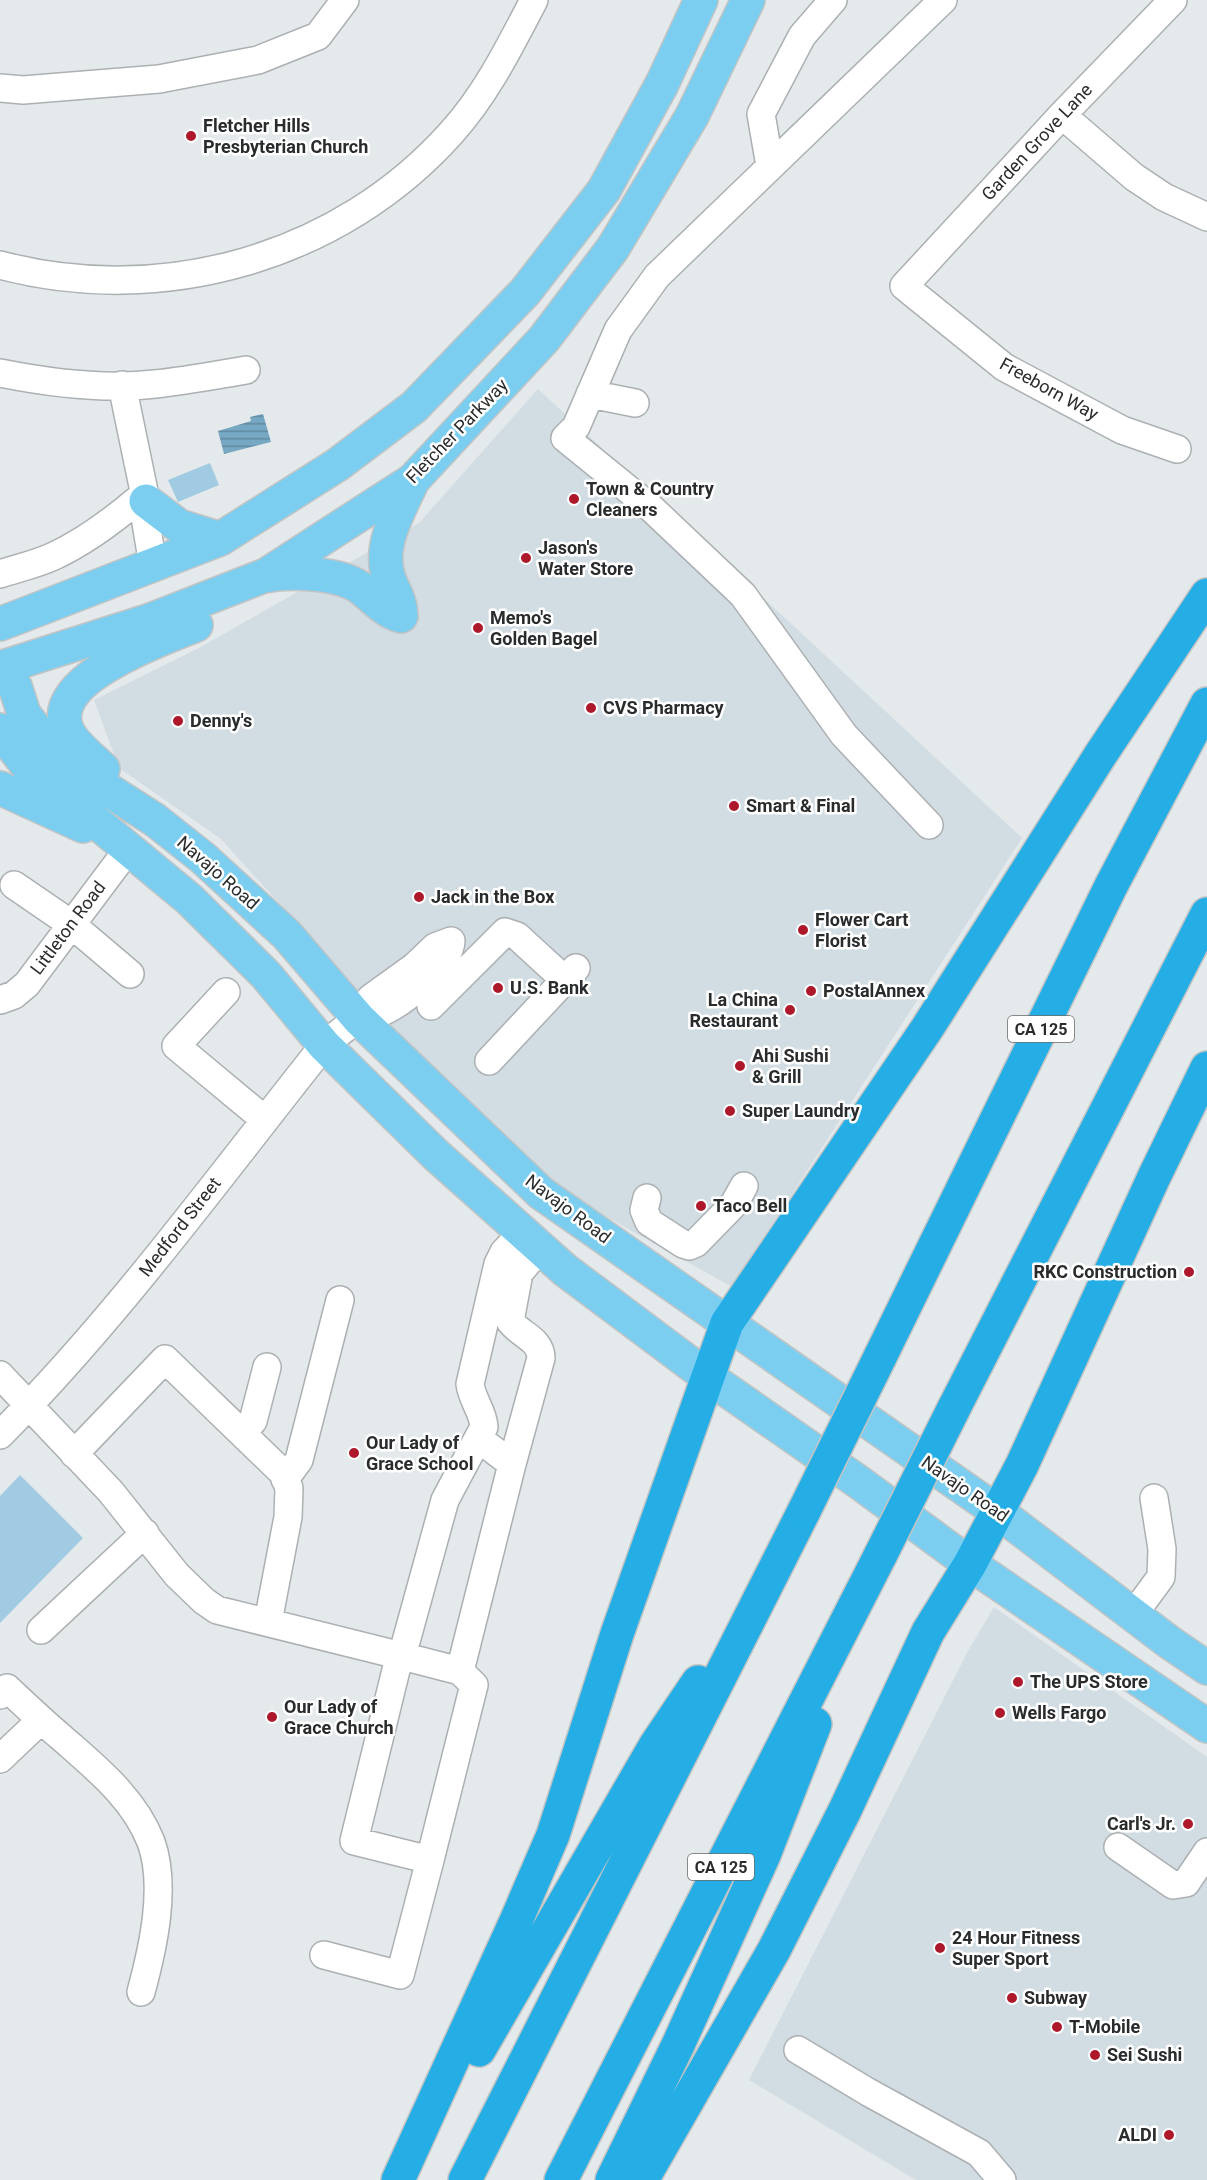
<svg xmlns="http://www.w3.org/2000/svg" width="1207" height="2180" viewBox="0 0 1207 2180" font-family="Roboto,sans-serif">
	<defs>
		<pattern id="water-rules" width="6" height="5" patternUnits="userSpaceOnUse" patternTransform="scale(1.5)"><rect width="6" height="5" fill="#76a8c3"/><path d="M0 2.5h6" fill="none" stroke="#61899f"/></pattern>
	</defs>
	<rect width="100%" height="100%" fill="#e4e9eb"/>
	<!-- built -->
	<path fill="#d1dce3" d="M538 389 1022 838 732 1287 562 1192 438 1079 221 839 119 768 94 700 199 648 419 523Z
		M994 1607 1207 1757V2180H916L749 2080 967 1653Z"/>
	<!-- pitch -->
	<path fill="#a1cbe2" d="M210 463 219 485 178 502 168 480Z
		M20 1475 83 1538 0 1623V1496Z"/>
	<!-- water -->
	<path fill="url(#water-rules)" d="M263 414 271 442 224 454 218 431 251 421 250 417Z"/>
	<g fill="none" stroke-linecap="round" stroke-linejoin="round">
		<!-- minor casing -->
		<g stroke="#acb0b2" stroke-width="30">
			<path id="minor" d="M1173 0 1062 115 904 286 1004 367 1122 430 1177 449
				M0 88 23 90 159 79 258 60 318 36 345 0
				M1062 115 1134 177 1164 197 1207 217
				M770 166 761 114 802 36 833 0
				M0 265C162 308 340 258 452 132 487 93 510 46 534 0
				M0 373C50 383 104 390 155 384 185 381 216 375 246 370
				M122 385 146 501 145 517 153 565
				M590 394 635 403
				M0 574C18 568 37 564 54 556 84 542 111 522 136 501H146
				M929 825 844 735 743 595 650 507 565 438 576 427 618 330 657 276 943 0
				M14 885 71 924 130 974
				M226 992 176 1046 265 1120
				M0 1000 14 995 27 984 129 848
				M431 1006 505 932 517 936 565 980
				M489 1061 576 968
				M647 1198 644 1210 649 1222 683 1244 689 1246 696 1243 734 1204 744 1186
				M0 1375 111 1492 177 1575 204 1601 217 1610 402 1656 445 1500 484 1427C483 1411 472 1400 470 1384L498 1264 504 1252 522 1233
				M242 1433 253 1421 267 1367
				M0 1435C119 1315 219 1177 324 1045 335 1037 346 1026 358 1020 364 1016 373 1016 380 1013 403 1003 450 966 451 941L435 947 414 967 371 998 363 1007 359 1019
				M74 1454 165 1359 283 1473 289 1488 288 1517 268 1622
				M512 1464 541 1358C541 1339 520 1335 510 1321L519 1273 540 1248
				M285 1479 299 1460 340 1300
				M1133 1615 1161 1577 1162 1549 1154 1498
				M41 1630 145 1533
				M402 1656 460 1671 474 1685 430 1860 354 1841 396 1670Z
				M460 1671 512 1464 479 1439
				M0 1695 7 1688C25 1705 43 1722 62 1738 96 1768 134 1798 151 1842 167 1886 153 1948 141 1992
				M0 1759 41 1720
				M1118 1847 1173 1885 1186 1883 1207 1852
				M324 1955 400 1975 430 1860
				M798 2050 868 2092 979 2153 1002 2180"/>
		</g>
		<!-- major casing -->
		<g stroke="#c3c4c4" stroke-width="36">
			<path id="major" d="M146 501 179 526 220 539
				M264 576C290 571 342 572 363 590 376 600 384 611 401 616 401 597 390 588 387 571 380 541 401 507 413 480
				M0 624 220 539 337 465 414 407 525 292 604 190 662 84 701 0
				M0 668 148 621 266 575 413 480 544 339 613 248 692 116 748 0
				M0 674 15 686 24 714 54 753 91 779 155 820 203 858 287 935 359 1019 541 1193 998 1512 1169 1642 1207 1668
				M0 730 26 764 189 899 266 975 324 1045 436 1155 565 1270 708 1377 860 1483 970 1564 1207 1726
				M103 769C91 757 71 743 66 727 50 677 162 639 196 625
				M0 788 83 826"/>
		</g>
		<!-- highway casing -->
		<g stroke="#c3c4c4" stroke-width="36">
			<path id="highway" d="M880 1357 1111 886 1207 704
				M954 1408 1207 914
				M479 2050 655 1746 698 1682
				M398 2180 516 1921 553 1835 617 1634 727 1323 928 1027 1101 754 1207 595
				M465 2180 804 1511
				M561 2180 881 1554
				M612 2180 678 2045 764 1855 815 1724
				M642 2180 774 1950 845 1810 928 1632 970 1564 1022 1465 1154 1177 1207 1068"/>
		</g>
		<!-- minor -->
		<use href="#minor" stroke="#fff" stroke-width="27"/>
		<!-- major -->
		<use href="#major" stroke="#7ccef0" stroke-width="33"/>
		<!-- highway -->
		<use href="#highway" stroke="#25aee6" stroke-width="33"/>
		<!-- highway-bridge casing -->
		<g stroke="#c3c4c4" stroke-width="36" stroke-linecap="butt">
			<path id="highway-bridge" d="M804 1511 880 1357
				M881 1554 954 1408"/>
		</g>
		<!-- highway-bridge -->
		<use href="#highway-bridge" stroke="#25aee6" stroke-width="33"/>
	</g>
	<!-- markers -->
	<g fill="#ad192b" stroke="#fff" stroke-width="2">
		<circle cx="191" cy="136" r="6"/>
		<circle cx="574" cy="499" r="6"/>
		<circle cx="526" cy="558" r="6"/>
		<circle cx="478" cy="628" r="6"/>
		<circle cx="591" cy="708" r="6"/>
		<circle cx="178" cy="721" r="6"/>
		<circle cx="734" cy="806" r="6"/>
		<circle cx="419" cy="897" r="6"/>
		<circle cx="803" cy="930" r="6"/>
		<circle cx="498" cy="988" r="6"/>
		<circle cx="811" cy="991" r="6"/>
		<circle cx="790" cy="1010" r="6"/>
		<circle cx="740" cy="1066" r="6"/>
		<circle cx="730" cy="1111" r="6"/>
		<circle cx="701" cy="1206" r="6"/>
		<circle cx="1189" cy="1272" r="6"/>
		<circle cx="354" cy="1453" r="6"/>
		<circle cx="1018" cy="1682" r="6"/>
		<circle cx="1000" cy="1713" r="6"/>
		<circle cx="272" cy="1717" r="6"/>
		<circle cx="1188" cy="1824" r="6"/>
		<circle cx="940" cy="1948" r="6"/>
		<circle cx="1012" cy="1998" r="6"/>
		<circle cx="1057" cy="2027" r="6"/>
		<circle cx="1095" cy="2055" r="6"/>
		<circle cx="1169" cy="2135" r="6"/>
	</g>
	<g text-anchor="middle" stroke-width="5" stroke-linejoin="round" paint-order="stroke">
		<!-- shield labels -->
		<g fill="#fff" stroke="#696b6b" stroke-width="1.5">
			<rect x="1008" y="1016" width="66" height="26" rx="4.5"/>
			<rect x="688" y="1854" width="66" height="26" rx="4.5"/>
		</g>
		<g font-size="16" font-weight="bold" fill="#292b2c">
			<text x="1041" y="1035">CA 125</text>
			<text x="721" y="1873">CA 125</text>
		</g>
		<!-- poi labels -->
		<g font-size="18" font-weight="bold" fill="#292b2c" stroke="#fff" text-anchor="start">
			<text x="203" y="132">Fletcher Hills<tspan x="203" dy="21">Presbyterian Church</tspan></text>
			<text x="586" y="495">Town &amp; Country<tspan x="586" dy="21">Cleaners</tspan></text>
			<text x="538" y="554">Jason's<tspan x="538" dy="21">Water Store</tspan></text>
			<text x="490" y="624">Memo's<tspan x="490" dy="21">Golden Bagel</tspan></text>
			<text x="603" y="714">CVS Pharmacy</text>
			<text x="190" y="727">Denny's</text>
			<text x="746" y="812">Smart &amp; Final</text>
			<text x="431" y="903">Jack in the Box</text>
			<text x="815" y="926">Flower Cart<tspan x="815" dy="21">Florist</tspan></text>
			<text x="510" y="994">U.S. Bank</text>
			<text x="823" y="997">PostalAnnex</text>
			<text x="778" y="1006" text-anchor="end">La China<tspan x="778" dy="21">Restaurant</tspan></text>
			<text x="752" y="1062">Ahi Sushi<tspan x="752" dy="21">&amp; Grill</tspan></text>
			<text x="742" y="1117">Super Laundry</text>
			<text x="713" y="1212">Taco Bell</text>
			<text x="1177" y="1278" text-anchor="end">RKC Construction</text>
			<text x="366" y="1449">Our Lady of<tspan x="366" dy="21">Grace School</tspan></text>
			<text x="1030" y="1688">The UPS Store</text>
			<text x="284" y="1713">Our Lady of<tspan x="284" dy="21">Grace Church</tspan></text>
			<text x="1012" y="1719">Wells Fargo</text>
			<text x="1176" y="1830" text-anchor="end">Carl's Jr.</text>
			<text x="952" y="1944">24 Hour Fitness<tspan x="952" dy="21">Super Sport</tspan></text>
			<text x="1024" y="2004">Subway</text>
			<text x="1069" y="2033">T-Mobile</text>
			<text x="1107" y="2061">Sei Sushi</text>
			<text x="1157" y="2141" text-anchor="end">ALDI</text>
		</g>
		<!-- street labels -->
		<g font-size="18" fill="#292b2c" stroke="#fff">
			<text transform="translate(1037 142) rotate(-47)" y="6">Garden Grove Lane</text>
			<text transform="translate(1049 389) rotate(29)" y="6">Freeborn Way</text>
			<text transform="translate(457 431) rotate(-46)" y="6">Fletcher Parkway</text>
			<text transform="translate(218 873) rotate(41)" y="6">Navajo Road</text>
			<text transform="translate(68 928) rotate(-53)" y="6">Littleton Road</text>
			<text transform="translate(568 1209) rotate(37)" y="6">Navajo Road</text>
			<text transform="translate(180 1227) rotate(-52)" y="6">Medford Street</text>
			<text transform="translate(965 1489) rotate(35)" y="6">Navajo Road</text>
		</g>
	</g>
</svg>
